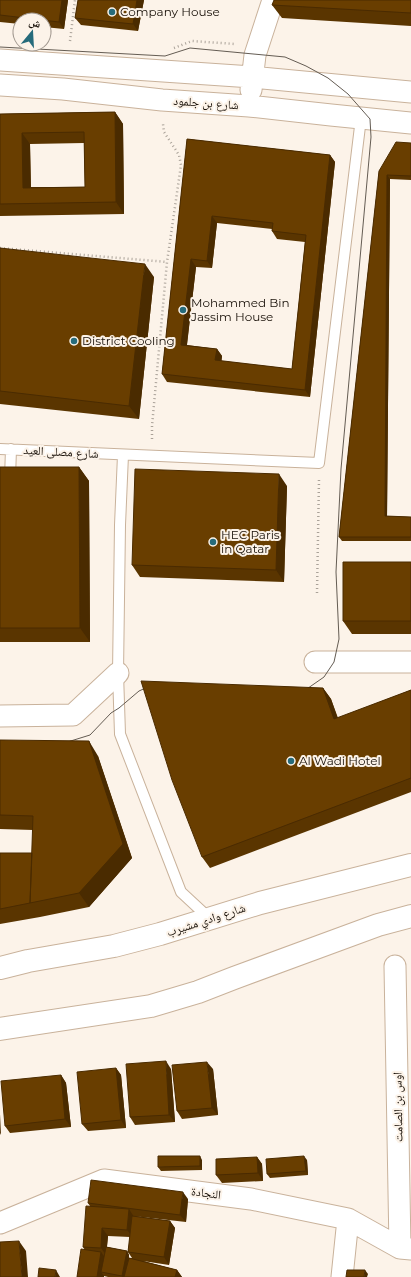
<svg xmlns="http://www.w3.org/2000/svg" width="411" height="1277" viewBox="0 0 411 1277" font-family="Montserrat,'Noto Naskh Arabic',sans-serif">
	<rect width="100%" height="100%" fill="#fcf3e9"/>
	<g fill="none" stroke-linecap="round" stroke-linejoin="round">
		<!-- lane casing -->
		<g stroke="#c9b29b" stroke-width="12">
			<path id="lane" d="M0 449 319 463 361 118
				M123 455 120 525 118 673 120 734 181 892 209 918
				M10 478 11 449"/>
		</g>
		<!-- street casing -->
		<g stroke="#c9b29b" stroke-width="23">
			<path id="street" d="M0 60 252 77 411 92
				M0 85 63 89 162 100 249 106 331 115 411 123
				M251 90 255 55 273 0
				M315 662H411
				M0 716 73 715 118 673
				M395 966 400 1248
				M0 1223 104 1180 251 1199 348 1219 400 1248 411 1249
				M342 1277 348 1219"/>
		</g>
		<!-- secondary casing -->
		<g stroke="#c9b29b" stroke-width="24">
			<path id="secondary" d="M0 968 28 961 114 946 160 934 260 903 411 865
				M0 1029 151 1006 198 992 234 978 378 925 411 916"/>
		</g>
		<!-- path -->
		<path stroke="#aaa299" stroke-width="2.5" stroke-dasharray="1 3" stroke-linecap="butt" d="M70 41 75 0
			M174 48 192 41 235 44
			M0 248 167 262
			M152 439V426L167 262 181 165 179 155 164 132 163 124
			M317 593 319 479"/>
		<!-- lane -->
		<use href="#lane" stroke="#fff" stroke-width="10"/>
		<!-- street -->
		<use href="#street" stroke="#fff" stroke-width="21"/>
		<!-- secondary -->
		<use href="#secondary" stroke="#fff" stroke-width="22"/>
		<!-- tram -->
		<path stroke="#645c53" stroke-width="1" d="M0 47 165 56 190 48 285 57 306 66 328 78 348 94 370 119 371 137 341 469 336 572 339 639 334 662 324 677 301 693
			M61 744 90 735 111 713 119 708 139 691 150 686H153"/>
	</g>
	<!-- wall -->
	<path fill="#5a3500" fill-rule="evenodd" d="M0 0H68L64 29 44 27V20H20V24L0 22Z
		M78 0H144L138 31 81 25 75 18Z
		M411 0V26L282 18 272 5Z
		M115 112 123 124 124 214 0 216V114ZM84 143 85 187H31L30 144Z
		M187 139 330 155 335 162 310 397 167 382 162 374ZM217 223 272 229V231L277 239 305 242 292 369 221 361 222 356 217 349 187 345 196 267 212 268Z
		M411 143V180L390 179 387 516 411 517V541H342L339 537 379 171Z
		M0 248 154 277 139 419 0 404Z
		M0 467H79L89 481 90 642H0Z
		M287 486 284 582 140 577 132 565Z
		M411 562V634H352L343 621Z
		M323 688 331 699 338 718 411 690V792L210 868 202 857Z
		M0 740 98 756 132 858 89 907 40 917 0 924V853H32L33 830 0 829Z
		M116 1068 121 1075 126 1128 88 1131 82 1124Z
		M171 1069 175 1122 135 1125 130 1117Z
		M213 1069 218 1115 182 1119 177 1111Z
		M61 1075 66 1083 71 1127 10 1133 5 1126Z
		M257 1157 262 1164 263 1181 222 1183 216 1175Z
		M202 1160V1170L161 1171 158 1167Z
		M307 1160 308 1175 270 1178 267 1174Z
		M188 1199 186 1222 133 1216 170 1221 175 1228 169 1265 143 1261 177 1270 182 1277H108L104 1276V1277H77L85 1250 83 1247 90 1206 88 1203ZM108 1236 130 1237 128 1252 132 1258H129V1255L127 1251 107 1247Z"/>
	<!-- shaded-wall -->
	<path fill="#4a2b00" d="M62 0H68L64 29 59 22Z
		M137 0H144L138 31 133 24Z
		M115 112 123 124 124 214 116 202Z
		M22 133 30 144 31 199 23 188Z
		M330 155 335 162 310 397 305 390Z
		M387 175 390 179 387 520 385 516Z
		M212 216 217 223 212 268 207 261Z
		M191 259 196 267 186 352 181 345Z
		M145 264 154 277 139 419 129 406Z
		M217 349 222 356 221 368 215 360Z
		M79 467 89 481 90 642 80 628Z
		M279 474 287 486 284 582 276 570Z
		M323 688 331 699 342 731 334 719Z
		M89 741 98 756 132 858 89 907 79 893Z
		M166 1061 171 1069 175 1122 169 1115Z
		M207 1062 213 1069 218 1115 212 1108Z
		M116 1068 121 1075 126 1128 121 1120Z
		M61 1075 66 1083 71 1127 65 1119Z
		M0 1114 1 1135 0 1133Z
		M200 1156 202 1160V1170L200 1166Z
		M304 1156 307 1160 308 1175 306 1171Z
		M257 1157 262 1164 263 1181 258 1173Z
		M183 1192 188 1199 186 1222 180 1215Z
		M129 1209 134 1217 133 1237 127 1230Z
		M170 1221 175 1228 169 1265 164 1257Z
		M102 1228 108 1236 106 1255 101 1248Z
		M19 1241 26 1251 28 1277H22Z
		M127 1251 129 1255 125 1277H122V1276Z
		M101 1252 106 1259 101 1272 104 1276V1277H97Z
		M56 1270 60 1277H55Z
		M177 1270 182 1277H175Z
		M365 1270 368 1274 367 1277H364Z"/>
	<!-- building -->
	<path fill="#693e00" stroke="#4a2b00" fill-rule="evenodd" d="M0 0H62L59 22 0 15Z
		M78 0H137L133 24 75 18Z
		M274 0H411V13L272 5Z
		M115 112 116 202 0 204V114ZM84 132 85 187 23 188 22 133Z
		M187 139 330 155 305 390 162 374ZM212 216 273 223 272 231 306 235 292 369 215 360 217 349 181 345 191 259 207 261Z
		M396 142 411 143V176L387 175 385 516 411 517V537H339L379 171Z
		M0 248 145 264 129 406 0 391Z
		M0 467H79L80 628H0Z
		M135 469 279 474 276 570 132 565Z
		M343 562H411V621H343Z
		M141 681 323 688 334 719 411 690V778L202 857 172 780Z
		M0 740 89 741 123 844 79 893 30 903 33 816 0 815Z
		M0 853H32L30 903 0 909Z
		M166 1061 169 1115 130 1117 126 1064Z
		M207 1062 212 1108 177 1111 172 1065Z
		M116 1068 121 1120 82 1124 77 1072Z
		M61 1075 65 1119 5 1126 1 1081Z
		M158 1156H200V1166L158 1167Z
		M304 1156 306 1171 267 1174 266 1159Z
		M257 1157 258 1173 216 1175V1159Z
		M91 1180 183 1192 180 1215 88 1203Z
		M86 1206 129 1209 127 1230 102 1228 101 1248 83 1247Z
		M132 1216 170 1221 164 1257 128 1252Z
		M19 1241 22 1277H0V1242Z
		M106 1247 127 1251 122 1276 101 1272Z
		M81 1249 101 1252 97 1277H77Z
		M129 1258 177 1270 175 1277H124Z
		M39 1268 56 1270 55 1277H38Z
		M347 1270H365L364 1277H346Z"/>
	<!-- markers -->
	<g fill="#266b7b" stroke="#fcf3e9" stroke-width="1.5">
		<circle cx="112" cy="12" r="4"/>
		<circle cx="183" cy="310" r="4"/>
		<circle cx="74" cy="341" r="4"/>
		<circle cx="213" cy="542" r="4"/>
		<circle cx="291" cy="761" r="4"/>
	</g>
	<g text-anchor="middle" stroke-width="4" stroke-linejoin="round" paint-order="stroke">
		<!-- poi labels -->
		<g font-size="12" fill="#181008" stroke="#fcf3e9" text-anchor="start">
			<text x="120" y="16">Company House</text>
			<text x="191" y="307">Mohammed Bin<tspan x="191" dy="14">Jassim House</tspan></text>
			<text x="82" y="345">District Cooling</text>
			<text x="221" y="539">HEC Paris<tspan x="221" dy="14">in Qatar</tspan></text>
			<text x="299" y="765">Al Wadi Hotel</text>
		</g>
		<!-- street labels -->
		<g font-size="12" fill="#181008" stroke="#fcf3e9">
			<text transform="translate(206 103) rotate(4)" y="4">شارع بن جلمود</text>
			<text transform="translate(61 452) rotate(3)" y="4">شارع مصلى العيد</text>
			<text transform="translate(206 920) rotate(-18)" y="4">شارع وادي مشيرب</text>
			<text transform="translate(398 1107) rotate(-91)" y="4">اوس بن الصامت</text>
			<text transform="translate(206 1193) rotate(7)" y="4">النجادة</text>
		</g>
	</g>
	<!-- north arrow -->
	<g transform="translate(32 32) rotate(18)"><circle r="19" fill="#fcf3e9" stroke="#a1988f"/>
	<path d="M0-3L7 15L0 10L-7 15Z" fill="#266b7b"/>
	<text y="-6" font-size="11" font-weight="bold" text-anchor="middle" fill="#181008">ش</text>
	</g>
</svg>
